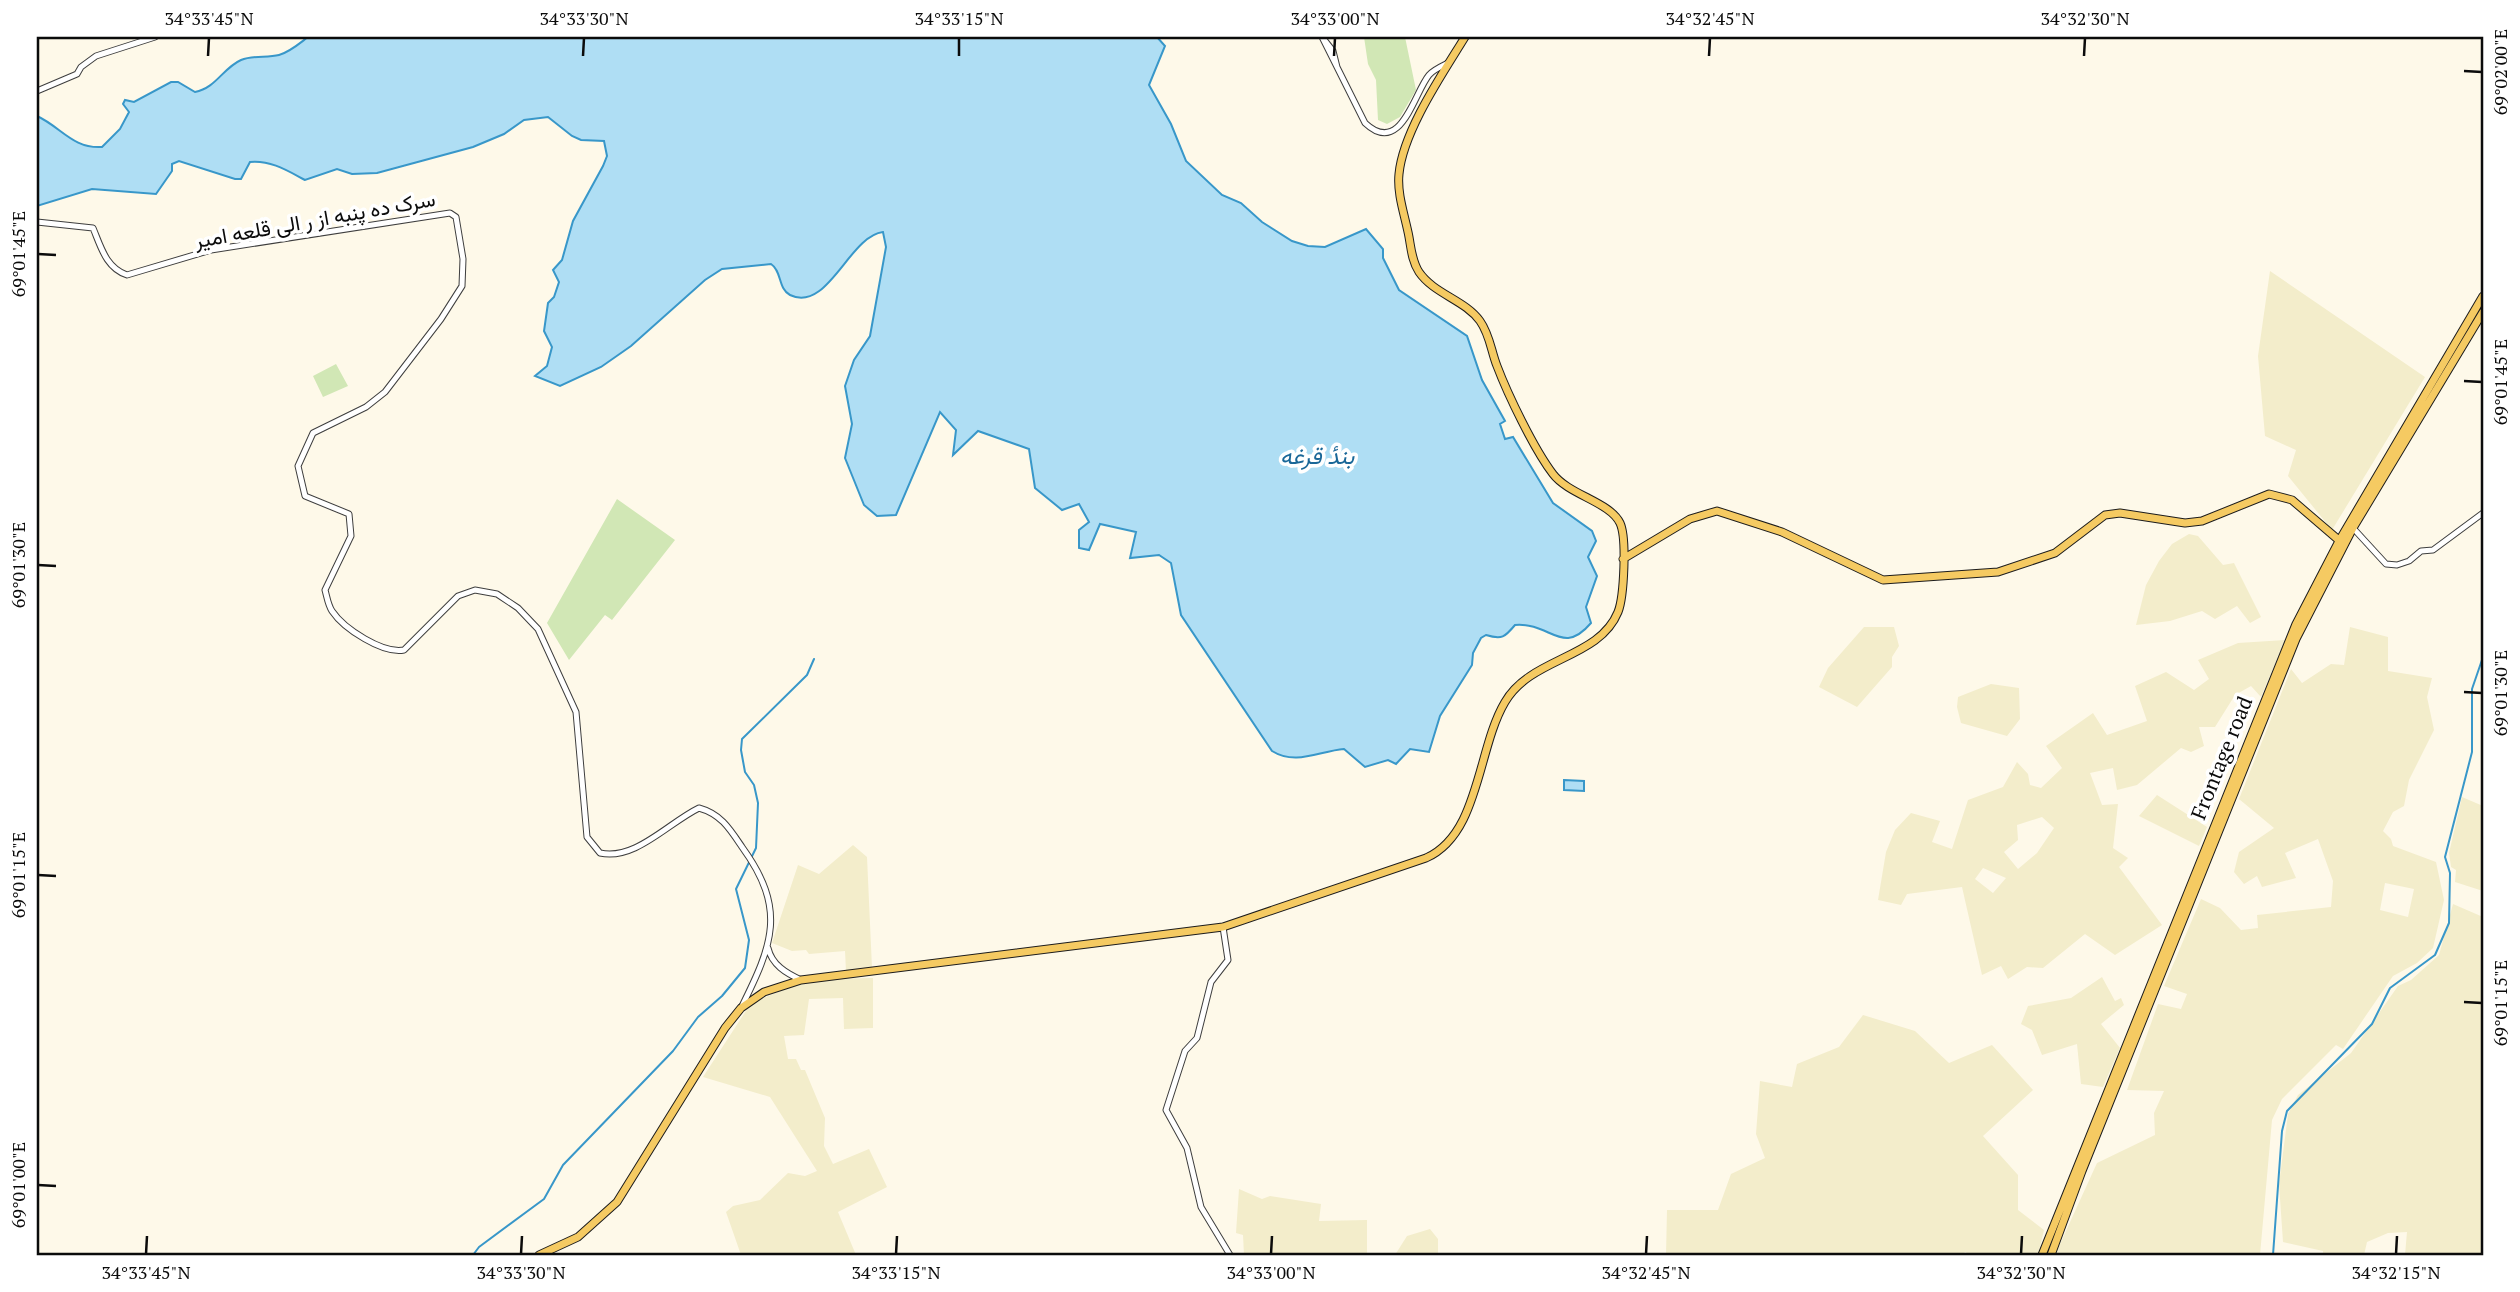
<svg xmlns="http://www.w3.org/2000/svg" width="2520" height="1292" viewBox="0 0 2520 1292" font-family="'PT Serif',Vazirmatn,serif">
	<rect width="100%" height="100%" fill="#fef9e9"/>
	<!-- farmland -->
	<path fill="#f3edcb" fill-rule="evenodd" d="M2270 271 2425 377 2332 530 2288 476 2296 450 2265 436 2258 356Z
		M2189 534 2198 536 2223 565 2234 563 2261 617 2250 623 2237 606 2215 619 2202 611 2170 621 2136 625 2146 585 2159 561 2172 544Z
		M1864 627H1894L1899 646 1892 657V667L1857 707 1819 687 1828 668Z
		M2350 627 2388 637V671L2432 678 2427 697 2434 730 2409 780 2404 806 2393 812 2383 831 2391 839 2393 846 2436 862 2444 900 2433 948 2417 963 2393 976 2343 1049 2336 1045 2282 1099 2272 1120 2260 1255H2055L2097 1163 2155 1135 2154 1113 2164 1091 2127 1090 2158 1004 2181 1009 2187 994 2164 986 2201 899 2220 908 2241 930 2258 928 2257 915 2331 907 2333 881 2318 839 2285 853 2296 878 2262 887 2257 876 2244 884 2234 872 2239 852 2274 828 2239 799 2291 669 2302 683 2331 664 2344 665ZM2385 883 2414 889 2408 917 2380 910Z
		M2285 640 2261 697 2251 686 2235 695 2215 727H2199L2204 746 2191 752 2181 748 2137 785 2117 790 2113 768 2090 773 2102 805 2118 804 2113 848 2128 858 2119 867 2162 925 2115 955 2085 934 2043 968 2027 967 2008 979 2001 966 1982 975 1962 887 1907 894 1901 905 1878 900 1886 852 1895 830 1911 813 1940 821 1932 842 1952 849 1968 800 2003 787 2017 762 2028 774 2030 785 2041 788 2062 768 2046 746 2093 713 2107 735 2147 721 2135 686 2166 672 2194 690 2209 679 2198 660 2238 643ZM2042 817 2054 828 2037 853 2018 869 2004 852 2018 840 2017 825ZM1983 868 2006 878 1993 893 1975 879Z
		M1991 684 2019 688 2020 719 2007 736 1961 723 1957 707 1958 697Z
		M2157 795 2207 827 2199 846 2139 816Z
		M2462 797 2483 806V891L2455 882 2456 870 2451 867 2449 853Z
		M853 845 867 857 872 968 846 971 845 951 809 954 806 950 792 951 772 943 798 865 819 874Z
		M2453 904 2483 917V1255H2405L2407 1232 2388 1233 2367 1242 2364 1255H2323V1251L2283 1242 2279 1184 2288 1114 2298 1095 2351 1053 2398 986 2411 980 2439 955Z
		M2102 977 2115 1001 2121 998 2124 1005 2101 1024 2120 1048 2103 1087 2081 1084 2077 1044 2042 1055 2032 1030 2021 1024 2028 1006 2071 998Z
		M873 978V1028L844 1029 843 998 809 999 804 1035 784 1036 788 1059H796L801 1070H805L825 1118 824 1146 833 1164 869 1149 887 1187 838 1212 856 1255H741L726 1212 733 1206 760 1200 788 1173 805 1176 817 1171 770 1097 703 1077 751 1003 810 979Z
		M1863 1015 1915 1031 1949 1063 1992 1045 2033 1090 1983 1136 2018 1175V1210L2044 1230 2038 1255H1971L1965 1252 1963 1255H1666L1667 1210H1718L1731 1174 1765 1158 1756 1134 1760 1081 1792 1087 1797 1064 1839 1047Z
		M1239 1189 1262 1199 1270 1196 1321 1204 1319 1221 1367 1220V1255H1244L1243 1235 1236 1233Z
		M1430 1229 1438 1239V1255H1395L1407 1236Z"/>
	<!-- green -->
	<path fill="#d1e7b5" d="M1364 37H1405L1416 90 1400 117 1387 124 1378 120 1376 80 1368 64Z
		M336 364 348 386 323 397 313 376Z
		M617 499 675 540 612 620 605 615 569 660 547 623Z"/>
	<!-- water -->
	<path fill="#afdef4" stroke="#3897c9" stroke-width="2" d="M308 37H1157L1165 46 1149 85 1171 124 1186 161 1222 195 1241 203 1262 222 1292 241 1308 246 1325 247 1366 229 1383 249V258L1399 290 1467 336 1482 380 1505 421 1500 424 1505 439 1513 437 1553 503 1592 531 1596 541 1588 557 1597 576 1586 607 1591 623C1562 657 1551 622 1515 625 1505 637 1502 640 1486 635L1481 638 1473 653 1472 665 1440 716 1429 752 1410 749 1396 764 1388 760 1365 767 1344 749C1319 751 1296 766 1272 751L1181 615 1171 563 1159 555 1130 558 1136 532 1100 524 1089 550 1079 548V530L1089 522 1079 504 1062 510 1035 488 1029 449 978 431 953 455 956 430 940 412 896 515 877 516 864 505 845 458 852 424 845 386 854 360 870 336 886 247 883 232C849 236 828 313 790 295 778 289 782 271 771 264L722 269 705 280 631 346 601 367 560 386 535 376 547 366 552 347 544 331 548 303 554 297 559 282 553 270 562 260 573 221 603 166 607 156 604 141 581 140 572 136 548 117 524 120 504 134 473 147 377 173 352 174 337 169 305 180C288 171 271 160 250 162L241 179H235L179 161 172 164V171L156 194 92 189 37 206V116C61 127 73 149 102 147L120 129 129 112 123 104 125 100 134 102 171 82H178L195 92C216 88 223 68 241 60 253 55 267 58 279 55 290 52 300 43 308 37Z
		M1564 780 1584 781V791L1564 790Z"/>
	<g fill="none" stroke-linecap="round" stroke-linejoin="round">
		<!-- stream -->
		<path stroke="#3897c9" stroke-width="2" d="M473 1255 479 1247 544 1199 563 1165 673 1051 698 1017 722 996 745 968 749 940 736 889 756 848 758 803 754 785 745 772 741 750 742 739 807 675 814 659
			M2273 1255 2282 1131 2287 1111 2372 1024 2390 988 2435 955 2449 923 2450 873 2445 857 2472 752V689L2483 657"/>
		<!-- minor casing -->
		<g stroke="#3e3e3e" stroke-width="7">
			<path id="minor" d="M1322 37 1365 123C1401 157 1414 93 1429 75 1433 70 1442 66 1448 63
				M1322 37 1333 51 1337 67
				M37 91 77 74 81 67 96 56 155 37
				M37 222 93 228C101 247 106 268 127 275L211 250 450 213 456 217 463 259 462 286 441 319 385 392 366 407 313 433 298 466 305 496 349 514 351 536 325 590C327 597 328 605 332 611 344 629 383 654 404 650L458 596 475 590 497 594 518 608 538 629 576 712 587 837 600 853C635 861 668 823 699 808 721 814 730 829 742 847 787 909 773 944 741 1008
				M2353 528 2386 564 2397 565 2409 561 2421 551 2433 550 2483 513
				M1223 927 1228 960 1211 982 1197 1038 1185 1051 1166 1110 1187 1148 1201 1207 1230 1255
				M768 948C772 965 786 973 801 980"/>
		</g>
		<!-- major casing -->
		<g stroke="#1c1c1c" stroke-width="9">
			<path id="major" d="M1623 559 1690 519 1717 511 1782 532 1883 580 1998 572 2055 553 2105 515 2120 513 2185 523 2202 521 2269 494 2292 500 2341 542
				M539 1255 578 1237 617 1202 725 1028 741 1008 764 992 801 980 1223 927 1426 858C1480 834 1477 749 1505 702 1531 657 1599 659 1618 612 1624 597 1627 538 1620 523 1610 502 1569 495 1553 474 1534 449 1508 395 1497 366 1491 351 1490 335 1480 321 1465 300 1434 294 1419 272 1411 260 1411 245 1408 232 1404 213 1397 193 1399 174 1403 131 1443 73 1465 37
				M2042 1255 2296 624 2339 541 2483 296
				M2051 1255 2082 1171 2296 639 2353 528 2483 312"/>
		</g>
		<!-- minor -->
		<use href="#minor" stroke="#fff" stroke-width="5"/>
		<!-- major -->
		<use href="#major" stroke="#f5ca62" stroke-width="7"/>
	</g>
	<!-- ticks -->
	<path fill="none" stroke="#0b0b0b" stroke-width="2.5" d="M208 56 209 38M583 56 584 38M959 56V38M1334 56 1335 38M1709 56 1710 38M2084 56 2085 38M2464 71 2482 72M38 254 56 255M2464 381 2482 382M38 565 56 566M2464 692 2482 693M38 875 56 876M2464 1002 2482 1003M38 1185 56 1186M146 1254 147 1236M521 1254 522 1236M896 1254 897 1236M1271 1254 1272 1236M1646 1254 1647 1236M2021 1254 2022 1236M2396 1254 2397 1236"/>
	<g text-anchor="middle" stroke-width="7" stroke-linejoin="round" paint-order="stroke">
		<!-- street labels -->
		<g font-size="21" fill="#0b0b0b" stroke="#fff">
			<text transform="translate(315 220) rotate(-10)" y="7">سرک ده پنبه از ر الی قلعه امیر</text>
			<text transform="translate(2222 758) rotate(-68)" y="7">Frontage road</text>
		</g>
		<!-- water labels -->
		<g font-size="23" font-style="italic" fill="#196798" stroke="#fff">
			<text x="1317" y="464">بندٔ قرغه</text>
		</g>
	</g>
	<!-- border -->
	<rect width="2520" height="1292" fill="none" stroke="#ffffff" stroke-width="77"/>
	<rect x="38" y="38" width="2444" height="1216" fill="none" stroke="#0b0b0b" stroke-width="2.5"/>
	<g font-size="18" text-anchor="middle" fill="#0b0b0b">
		<text x="209" y="25">34°33'45"N</text>
		<text x="584" y="25">34°33'30"N</text>
		<text x="959" y="25">34°33'15"N</text>
		<text x="1335" y="25">34°33'00"N</text>
		<text x="1710" y="25">34°32'45"N</text>
		<text x="2085" y="25">34°32'30"N</text>
		<text transform="translate(2501 72) rotate(-90)" y="6">69°02'00"E</text>
		<text transform="translate(19 254) rotate(-90)" y="6">69°01'45"E</text>
		<text transform="translate(2501 382) rotate(-90)" y="6">69°01'45"E</text>
		<text transform="translate(19 565) rotate(-90)" y="6">69°01'30"E</text>
		<text transform="translate(2501 693) rotate(-90)" y="6">69°01'30"E</text>
		<text transform="translate(19 875) rotate(-90)" y="6">69°01'15"E</text>
		<text transform="translate(2501 1003) rotate(-90)" y="6">69°01'15"E</text>
		<text transform="translate(19 1185) rotate(-90)" y="6">69°01'00"E</text>
		<text x="146" y="1279">34°33'45"N</text>
		<text x="521" y="1279">34°33'30"N</text>
		<text x="896" y="1279">34°33'15"N</text>
		<text x="1271" y="1279">34°33'00"N</text>
		<text x="1646" y="1279">34°32'45"N</text>
		<text x="2021" y="1279">34°32'30"N</text>
		<text x="2396" y="1279">34°32'15"N</text>
	</g>
</svg>
